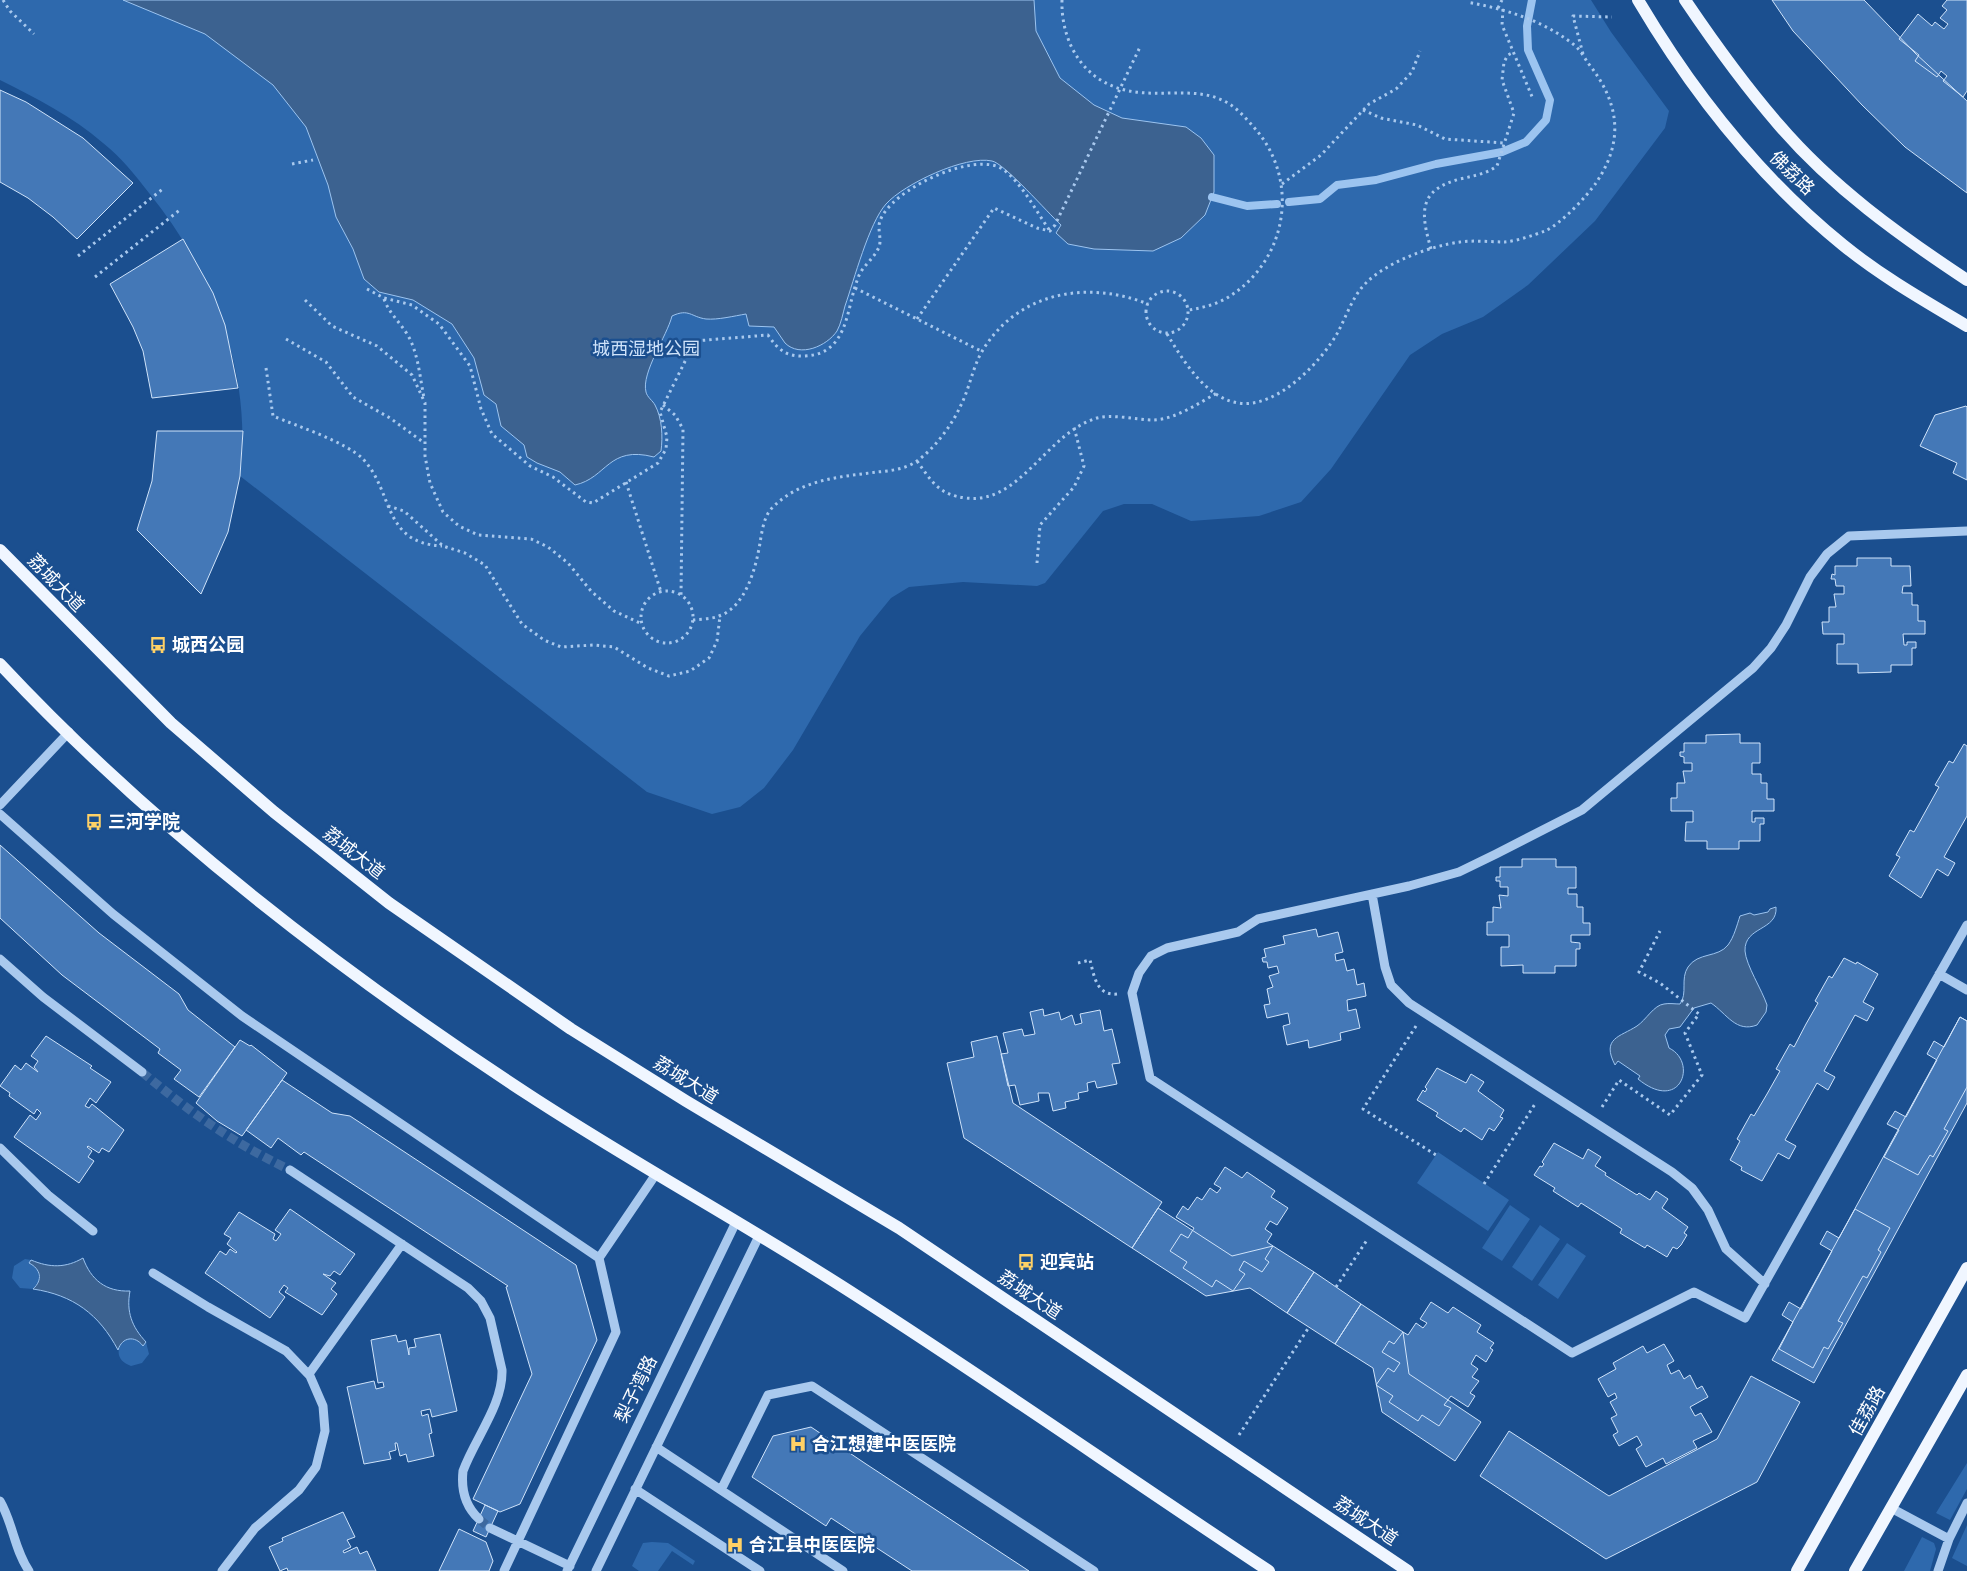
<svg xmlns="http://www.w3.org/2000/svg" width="1967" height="1571" viewBox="0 0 1967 1571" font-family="Jost,'Noto Sans SC',sans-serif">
	<rect width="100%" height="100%" fill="#1b4f8f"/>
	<!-- green -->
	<path fill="#2e69ad" d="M0 0H1591L1611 32 1669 111 1665 128 1595 221 1528 285 1483 317 1442 334 1410 355 1331 469 1301 502 1259 516 1191 521 1152 504H1124L1103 511 1045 583 1037 586 963 582 909 587 891 598 860 636 793 750 764 788 740 807 712 814 647 792 240 476C253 373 213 272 149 193 135 175 121 157 103 143 72 116 36 98 0 80Z
		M1438 1152 1509 1200 1488 1231 1417 1183Z
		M1510 1205 1530 1219 1502 1261 1482 1248Z
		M1540 1225 1560 1239 1532 1281 1512 1267Z
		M1567 1243 1586 1256 1558 1299 1538 1285Z
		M25 1259 31 1260 30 1263 38 1270 39 1281 33 1289 20 1288 12 1278 14 1266Z
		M128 1338 139 1341 143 1346 146 1342 149 1354 142 1363 131 1366C121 1362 116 1356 120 1345Z
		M1967 1463V1489L1950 1520 1936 1513Z
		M1967 1525V1566L1952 1558Z
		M1922 1537 1934 1543 1936 1549 1930 1571H1904Z
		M652 1542 668 1543 695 1561 693 1565 672 1551 658 1571H639L632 1566 643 1543Z"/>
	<!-- water -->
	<path fill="#3c6290" stroke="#9cc4f0" d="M123 0H1034L1036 31 1060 78 1094 105 1122 118 1186 127 1201 138 1214 155V192L1205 215 1181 238 1153 251 1094 249 1068 244 1056 233 1061 225C1048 213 1004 163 992 161 965 155 904 184 886 204 869 223 854 280 845 306 843 313 841 324 837 331 827 346 800 358 785 343 781 338 778 332 774 327L749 326 746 314C734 316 718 320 706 319 691 317 689 308 672 316 667 336 641 373 646 392 647 397 653 401 655 405 662 418 663 436 661 451L654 457C608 445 607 478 575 485L560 472 537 463 527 457 524 445 501 426 496 404 484 395 474 358 452 324 413 300 379 292 364 279 353 249 336 217 328 185 306 127 273 85 205 34Z
		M1776 907C1778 931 1744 926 1745 951 1746 965 1762 990 1767 1005L1766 1012 1757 1025C1736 1033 1727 1014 1711 1003L1694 1008 1680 1027 1669 1029 1665 1035 1669 1048C1698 1062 1681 1114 1638 1079L1640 1076 1618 1061 1615 1065C1601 1038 1620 1037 1637 1026 1646 1020 1654 1005 1664 1004 1669 1003 1675 1004 1680 1004 1688 993 1680 979 1688 967 1698 952 1718 958 1728 945 1734 937 1737 925 1740 916L1750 913 1754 915 1768 912 1770 909Z
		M83 1258C91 1280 106 1292 130 1291 126 1312 132 1327 146 1342L143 1346C135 1335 122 1337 118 1350 99 1314 73 1295 33 1289 43 1280 41 1269 29 1263L31 1260C50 1268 66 1268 83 1258Z"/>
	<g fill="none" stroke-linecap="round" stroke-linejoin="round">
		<!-- stream -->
		<path stroke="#9cc4f0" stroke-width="8" d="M1212 197 1247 206 1277 204
			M1289 202 1320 199 1337 185 1376 180 1436 164 1502 152 1526 142 1546 120 1550 100 1528 50 1527 26 1532 0"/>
	</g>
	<!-- building -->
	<path fill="#4478b7" stroke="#cfe3fa" d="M1772 0H1864L1915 53 1967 101V193L1905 147 1862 105 1793 31Z
		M1947 0H1967V91L1963 97 1943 81 1947 76 1941 71 1937 77 1915 61 1919 55 1899 39 1918 14 1932 26 1935 22 1944 29 1948 24 1940 18 1947 10 1942 6Z
		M0 90 26 102 83 138 133 183 77 239 53 217 28 198 0 182Z
		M183 239 213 293 225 325 238 388 152 398 143 351 133 327 110 284Z
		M1966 406 1967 407V480L1953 473 1957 463 1920 446 1935 415Z
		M157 431H243L240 476 228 532 201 594 137 530 152 481Z
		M1857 558H1891V566H1910L1911 586H1903L1902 593H1912V605H1918V621H1925V634H1903L1904 645H1907V642H1916V648H1912V665H1891V672L1858 673V664H1837V644H1844V634H1823L1822 622H1829V607H1836L1834 594H1844V586H1836L1835 579H1831L1832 574 1835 575V566H1857Z
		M1740 734V743H1760V763H1752V774H1761V783H1767V799H1774V811H1752V822H1755V818H1764V824H1760V841H1739V849H1707V841H1685L1686 822H1693V811H1671V798H1677V783H1685L1683 771H1692V763H1684V757L1680 756V752H1684V743H1706V735Z
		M1964 744 1967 746V816L1944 857 1955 863 1948 876 1937 869 1921 898 1889 876 1900 857 1896 855 1910 830 1914 832 1939 787 1935 785 1949 761 1953 763Z
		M0 845 99 933 179 994 188 1010 235 1047 199 1097 174 1079 181 1070 158 1053 160 1049 62 975 0 918Z
		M1522 859H1556V867H1576V888H1568V894H1577V907H1583V923H1590V935H1571V942L1580 943V949H1576V966H1555V973H1523V965L1501 966V947H1509V935H1487V922H1493V907L1501 908 1499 895 1508 896V887H1500V881H1496V877H1500V867H1522Z
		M1316 929 1318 937 1338 932 1343 952 1335 954 1336 961 1344 959 1347 971 1354 969 1357 985 1364 983 1366 996 1347 1000 1348 1011 1356 1009 1360 1028 1340 1033 1341 1040 1309 1048 1308 1040 1287 1045 1283 1026 1290 1024 1288 1013 1267 1018 1264 1005 1270 1004 1267 989 1273 987 1269 976 1279 973 1277 966 1268 968 1267 962H1263L1262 958 1266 957 1264 949 1285 944 1283 936Z
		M1844 958 1856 964 1857 962 1878 974 1863 1002 1874 1008 1867 1021 1855 1015 1824 1071 1835 1077 1828 1090 1817 1083 1785 1140 1796 1146 1789 1159 1778 1153 1762 1181 1741 1170 1742 1167 1730 1160 1740 1141 1737 1139 1751 1114 1754 1116 1767 1094 1780 1071 1776 1069 1790 1044 1794 1047 1806 1024 1818 1003 1815 1001 1829 976 1832 978Z
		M1043 1009 1044 1016 1059 1012 1061 1020 1072 1015 1075 1025 1082 1023 1080 1014 1100 1010 1104 1031 1112 1029 1120 1063 1112 1064 1117 1084 1097 1088 1095 1081 1087 1083 1088 1091 1078 1093 1079 1099 1065 1102 1066 1108 1053 1111 1049 1093H1038L1039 1101 1020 1105 1015 1085 1008 1086 1001 1054 1008 1053 1003 1033 1022 1029 1024 1036 1035 1034 1030 1012Z
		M1960 1017 1967 1021V1087L1944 1129 1948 1131 1933 1157 1930 1155 1918 1175 1884 1157 1899 1130 1887 1124 1895 1111 1906 1117 1937 1060 1927 1054 1934 1041 1944 1047Z
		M1960 1017 1967 1021V1103L1814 1383 1772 1360Z
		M46 1036 92 1066 90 1068 111 1082 96 1103 90 1098 85 1106 89 1108 92 1104 124 1130 109 1152 102 1148 99 1153 88 1146 87 1147 92 1151 88 1157 94 1161 79 1183 14 1137 30 1115 36 1120 41 1113 37 1109 34 1114 9 1096 10 1093 0 1086 15 1065 21 1070 26 1063 38 1072 34 1067 38 1061 31 1056Z
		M997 1036 1013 1103 1162 1202 1132 1248 964 1138 947 1063 974 1057 971 1042Z
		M240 1040 250 1046 251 1045 287 1073 242 1136 217 1121 196 1103Z
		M1437 1068 1466 1083 1471 1074 1484 1082 1478 1091 1504 1110 1500 1117 1503 1118 1494 1131 1489 1128 1482 1140 1464 1128 1461 1132 1436 1116 1438 1113 1417 1100 1423 1090 1425 1092 1427 1089 1425 1087Z
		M282 1080 332 1113 350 1116 576 1265 597 1340 520 1504 500 1512 473 1499 532 1374 506 1287 508 1286 304 1152 301 1155 278 1138 271 1148 246 1130Z
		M1554 1143 1583 1159 1588 1149 1601 1157 1595 1166 1606 1173 1605 1175 1637 1195 1639 1193 1650 1200 1656 1191 1668 1199 1662 1208 1688 1227 1684 1233 1687 1235 1681 1245 1677 1249 1673 1247 1667 1257 1647 1245 1645 1248 1620 1233 1622 1229 1581 1203 1578 1207 1553 1191 1555 1188 1534 1175 1540 1166 1542 1167 1544 1164 1542 1162Z
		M1225 1167 1242 1178 1247 1172 1275 1191 1271 1197 1288 1208 1277 1225 1270 1221 1265 1229 1272 1234 1267 1242 1273 1246 1265 1259 1269 1262 1262 1272 1244 1261 1239 1270 1245 1274 1233 1291 1216 1280 1212 1287 1183 1268 1187 1262 1170 1251 1181 1234 1188 1238 1194 1228 1176 1217 1183 1206 1188 1210 1197 1197 1202 1200 1210 1188 1217 1193 1221 1188 1214 1184Z
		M1158 1208 1232 1256 1273 1246 1314 1272 1287 1313 1250 1288 1206 1296 1132 1248Z
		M290 1209 355 1254 340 1275 334 1271 330 1276 323 1274 336 1283 331 1289 337 1294 322 1315 285 1292 288 1288 284 1285 279 1292 285 1297 270 1318 205 1273 220 1251 226 1255 230 1249 236 1253 237 1252 227 1244 231 1238 224 1234 239 1212 275 1234 273 1239 276 1241 281 1234 275 1230Z
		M1855 1209 1890 1228 1878 1250 1881 1252 1867 1278 1863 1276 1838 1321 1843 1323 1828 1349 1824 1347 1813 1368 1779 1349 1793 1322 1782 1315 1789 1302 1801 1309 1832 1251 1820 1244 1827 1231 1839 1238Z
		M1314 1272 1361 1304 1335 1344 1287 1313Z
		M1431 1302 1448 1313 1453 1307 1481 1325 1477 1332 1494 1343 1490 1348 1493 1350 1486 1362 1476 1355 1471 1364 1478 1369 1472 1377 1479 1381 1470 1393 1475 1396 1468 1407 1451 1396 1444 1405 1451 1408 1439 1426 1422 1415 1418 1421 1389 1402 1393 1396 1376 1385 1388 1368 1394 1372 1400 1363 1382 1352 1389 1341 1394 1344 1403 1332 1408 1335 1416 1323 1423 1328 1427 1323 1420 1319Z
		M1361 1304 1403 1332 1409 1374 1481 1422 1455 1461 1382 1412 1373 1368 1335 1344Z
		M440 1334 457 1411 432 1417 430 1409 421 1411 422 1416 428 1414 432 1433 429 1434 434 1456 408 1462 406 1454 400 1456 397 1443H395L396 1450 389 1452 391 1459 364 1464 347 1387 374 1381 376 1389 384 1387 383 1382 378 1383 371 1340 396 1335 398 1342 406 1340 409 1355V1348L416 1347 414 1339Z
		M1664 1344 1674 1361 1667 1365 1671 1374 1679 1370 1684 1379 1690 1375 1697 1389 1702 1386 1708 1397 1690 1407 1695 1416 1701 1413 1712 1432 1693 1441 1697 1448 1666 1464 1663 1458 1646 1467 1636 1449 1642 1445 1637 1436 1619 1446 1613 1435 1618 1432 1611 1418 1617 1415 1610 1402 1617 1398 1615 1393 1608 1397 1598 1379 1616 1369 1613 1363 1643 1346 1647 1353Z
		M1751 1376 1800 1402 1757 1482 1606 1559 1480 1476 1509 1431 1609 1496 1717 1439Z
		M811 1427 866 1464 1029 1571H912L831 1518 826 1526 752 1477 773 1436Z
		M485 1505 498 1511 486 1537 473 1531Z
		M343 1512 355 1537 347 1540 351 1547 343 1551 344 1553 357 1547 360 1554 367 1551 376 1571H288L287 1568 280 1571 269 1547 283 1541 282 1538Z
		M459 1529 486 1542 493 1561 489 1571H439Z"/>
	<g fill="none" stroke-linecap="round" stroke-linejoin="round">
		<!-- minor-tunnel -->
		<path stroke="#3d69a0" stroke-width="9" stroke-dasharray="9 4.5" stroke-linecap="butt" d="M142 1072C191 1113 232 1142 290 1170
			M479 1519 490 1528"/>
		<!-- path -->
		<path stroke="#a9c9ee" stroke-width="3" stroke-dasharray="2.5 4" stroke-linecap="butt" d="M3 0 10 11 34 34
			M1062 0C1061 30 1073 62 1099 79 1144 108 1192 79 1231 105 1241 112 1250 123 1258 132 1301 186 1285 265 1225 299 1214 305 1201 308 1189 310
			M1498 8 1502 0
			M1503 9 1502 25 1533 99
			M1583 54 1573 16 1612 17
			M1363 110 1381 118 1417 125 1445 139 1504 143
			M292 164 313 160
			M1282 184 1321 155 1369 104 1396 89 1412 72 1420 51
			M1431 249C1421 214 1417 190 1460 179 1473 176 1486 174 1497 166L1514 113 1502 80 1504 62 1508 55 1514 52
			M78 256 164 188
			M95 277 181 209
			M855 288 983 352
			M367 289 384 298 412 305 439 324 470 366 481 409 492 434 530 466 553 477 586 502 593 503 658 463 666 449 667 437 660 412 695 341 768 335C778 350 787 357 805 356 849 354 846 308 858 278 862 266 874 259 879 247 882 239 877 229 880 221 890 190 976 149 1004 170 1023 185 1036 211 1050 231
			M1146 312a21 21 0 1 1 42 0a21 21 0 1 1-42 0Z
			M384 299C389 313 399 321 407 334 418 351 420 378 424 398
			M305 300 332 326 377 346 412 375 425 403V456L430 483 443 512 459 526 478 535 531 539 548 547 568 563 591 591 614 611 642 624
			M917 319 994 208 1037 228 1050 231 1055 225 1140 47
			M1167 334C1183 360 1206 399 1239 403 1277 409 1322 361 1338 332 1347 315 1353 295 1367 282 1389 261 1431 246 1460 242 1475 240 1491 242 1505 242 1517 241 1534 235 1545 231 1561 224 1586 197 1596 183 1625 140 1619 102 1588 63 1584 57 1579 48 1573 44 1542 20 1505 9 1467 2
			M286 339 326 362 353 397 390 418 423 442
			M266 368 273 416C297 426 346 442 363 459 394 492 382 543 442 546
			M663 405 675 415 683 429 681 595
			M917 461C932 482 939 495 966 498 1019 505 1046 435 1094 419 1109 413 1137 420 1154 420 1176 419 1199 403 1217 393
			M626 482 661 592
			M388 506 404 511 443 546 465 553 485 565 522 624 544 640 561 647 594 645 614 647 648 668 669 676 690 671 709 658 717 641 720 616
			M1037 563 1040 525 1074 487 1084 466 1074 427
			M641 617a26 26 0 1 1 52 0a26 26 0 1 1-52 0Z
			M693 620C701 619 712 619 719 616 746 607 756 567 760 543 762 531 764 516 772 508 800 479 840 477 877 472 890 471 906 469 917 461 935 448 952 425 961 405 969 389 972 371 980 355 1014 293 1085 279 1148 304
			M1078 963 1090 960C1094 975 1096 996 1117 994
			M1416 1026 1363 1109 1436 1155
			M1602 1107 1619 1080 1670 1115 1702 1075 1685 1033 1699 1014 1660 983 1639 972 1660 931
			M1484 1184 1535 1104
			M1336 1287 1367 1240
			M1239 1435 1309 1327"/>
		<!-- minor -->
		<path stroke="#a9c9ee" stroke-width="9" d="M1967 531 1849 536 1827 554 1810 577 1786 625 1771 648 1753 668 1582 810 1496 854 1459 872 1409 886 1258 919 1238 932 1167 948 1151 956 1139 973 1132 993 1150 1078 1572 1353 1694 1292 1745 1318 1967 925
			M0 805 69 732
			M0 814 113 914 242 1016 599 1258 616 1332 504 1571
			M1372 894 1385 967 1391 985 1409 1003 1672 1172 1692 1188 1708 1210 1726 1249 1765 1284
			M0 959 43 997 142 1072
			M1939 974 1967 990
			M0 1148 48 1195 93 1231
			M290 1170 468 1288 481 1301 490 1318 502 1370C503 1405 475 1438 463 1471 461 1489 465 1506 479 1519
			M599 1258 656 1174
			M153 1273 208 1307 286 1351 310 1376 323 1406 325 1431 316 1467 299 1490 255 1528 222 1571
			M309 1374 402 1244
			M656 1447 843 1571
			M635 1489 760 1571
			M721 1490 768 1395 812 1386 1094 1571
			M0 1501C13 1523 14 1549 29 1571
			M1891 1508 1949 1539
			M490 1528 570 1566
			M567 1571 736 1222
			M596 1571 759 1236
			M1938 1571 1949 1539 1967 1503"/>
		<!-- major -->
		<path stroke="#f0f6ff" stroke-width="12" d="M1638 0C1693 93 1759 177 1843 245 1881 276 1925 301 1967 326
			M1685 0C1714 43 1745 86 1779 125 1832 187 1899 235 1967 280
			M0 550 171 723 274 812 389 903 571 1029 686 1101 899 1228 1408 1571
			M0 664C155 830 339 971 529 1095 636 1165 749 1226 857 1296 996 1385 1131 1480 1269 1571
			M1797 1571 1967 1268
			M1855 1571 1967 1375"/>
	</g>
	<!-- icons -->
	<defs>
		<g id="bus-bare" transform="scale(1.35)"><path d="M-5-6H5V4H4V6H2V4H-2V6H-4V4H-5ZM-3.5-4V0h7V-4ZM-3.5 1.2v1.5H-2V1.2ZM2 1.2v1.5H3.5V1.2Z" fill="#ffd166" stroke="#1b4f8f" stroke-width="2.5" paint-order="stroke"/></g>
		<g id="hospital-bare" transform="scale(1.35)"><path d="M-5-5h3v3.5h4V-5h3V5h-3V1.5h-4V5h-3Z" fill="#ffd166" stroke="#1b4f8f" stroke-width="2.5" paint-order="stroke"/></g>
	</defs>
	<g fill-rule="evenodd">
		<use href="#bus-bare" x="158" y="645"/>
		<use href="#bus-bare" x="94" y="822"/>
		<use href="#bus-bare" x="1026" y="1262"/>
		<use href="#hospital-bare" x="798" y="1444"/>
		<use href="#hospital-bare" x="735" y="1545"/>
	</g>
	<g text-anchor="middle" stroke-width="5" stroke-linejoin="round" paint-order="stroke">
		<!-- street labels -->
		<g font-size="18" fill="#fff" stroke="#1b4f8f">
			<text transform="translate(1792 173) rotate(44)" y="6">佛荔路</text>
			<text transform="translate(56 583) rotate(46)" y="6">荔城大道</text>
			<text transform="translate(354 853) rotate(38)" y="6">荔城大道</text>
			<text transform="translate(686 1080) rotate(32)" y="6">荔城大道</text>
			<text transform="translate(1030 1295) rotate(34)" y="6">荔城大道</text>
			<text transform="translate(636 1389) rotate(-64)" y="6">梨子湾路</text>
			<text transform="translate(1867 1411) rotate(-61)" y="6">佳荔路</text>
			<text transform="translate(1366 1521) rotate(34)" y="6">荔城大道</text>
		</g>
		<!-- park labels -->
		<g font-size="18" fill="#cfe3fa" stroke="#1b4f8f">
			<text x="646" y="355">城西湿地公园</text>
		</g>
		<!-- poi labels -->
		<g font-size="18" font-weight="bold" fill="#fff" stroke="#1b4f8f" text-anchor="start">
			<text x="172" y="651">城西公园</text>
			<text x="108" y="828">三河学院</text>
			<text x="1040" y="1268">迎宾站</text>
			<text x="812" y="1450">合江想建中医医院</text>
			<text x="749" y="1551">合江县中医医院</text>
		</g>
	</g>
</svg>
